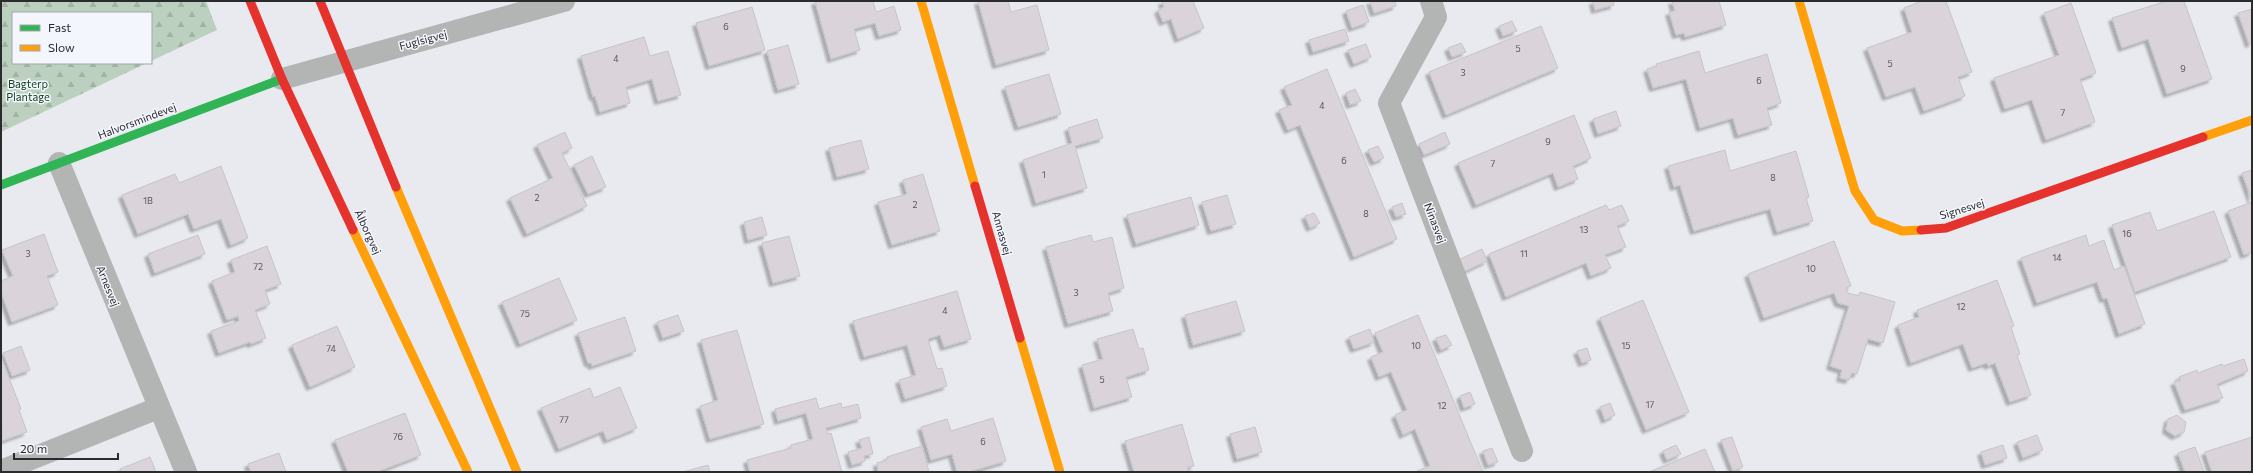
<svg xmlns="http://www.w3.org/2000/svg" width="2253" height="473" viewBox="0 0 2253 473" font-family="Commissioner,sans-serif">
	<defs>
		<pattern id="forest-firs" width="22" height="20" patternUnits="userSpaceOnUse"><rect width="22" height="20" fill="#bcd0c0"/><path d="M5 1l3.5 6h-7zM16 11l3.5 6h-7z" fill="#a2b3a5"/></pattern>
		<filter id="shadow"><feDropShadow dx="-3.5" dy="3.5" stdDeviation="1" flood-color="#0004"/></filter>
	</defs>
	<rect width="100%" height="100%" fill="#e9eaef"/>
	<!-- forest -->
	<path fill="url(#forest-firs)" d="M1 1H206L217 30 151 61V13H13V63H147L1 132Z"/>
	<!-- building -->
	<path fill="#dad3d9" stroke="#c5c5c7" filter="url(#shadow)" d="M815 1H873L876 12 894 6 901 30 879 36 875 23 854 29 860 50 831 59Z
		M978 1H1008L1011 12 1037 5 1049 50 996 65Z
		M1162 1H1193L1204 28 1178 39 1171 19 1163 22 1158 10 1164 7Z
		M1370 1H1395L1396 6 1374 13Z
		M1593 1H1613L1614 5 1595 10Z
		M1672 1H1719L1726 25 1685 37 1684 33 1676 35 1669 12 1675 11Z
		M1922 1H1946L1972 72 1958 77 1965 96 1924 111 1915 87 1886 97 1867 48 1912 32 1904 8Z
		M2167 1H2184L2212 79 2167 94 2148 39 2122 48 2112 18Z
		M2071 3 2096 73 2080 79 2095 122 2046 140 2032 100 2005 109 1994 78 2059 55 2044 13Z
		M1363 5 1369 22 1352 28 1346 11Z
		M752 7 765 50 709 66 696 23Z
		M2252 9V43L2249 44 2238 13Z
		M1512 21 1517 31 1503 36 1499 26Z
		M1541 26 1558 68 1446 115 1429 72Z
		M1345 29 1349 41 1313 52 1309 40Z
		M644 37 650 56 668 51 681 95 658 101 652 79 626 87 630 103 600 112 595 96 593 97 581 56Z
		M1461 43 1466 52 1452 57 1448 48Z
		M1366 44 1371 57 1354 64 1348 50Z
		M788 45 799 84 778 90 767 51Z
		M1699 51 1705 73 1767 54 1781 103 1767 108 1772 125 1738 135 1733 118 1700 128 1686 79 1653 88 1647 69 1657 66 1656 64Z
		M1327 69 1397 239 1354 257 1300 125 1288 130 1279 110 1292 105 1284 87Z
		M1049 74 1061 114 1018 127 1005 87Z
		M1355 89 1361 101 1350 105 1346 93Z
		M1616 111 1621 126 1598 134 1593 119Z
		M1574 115 1591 158 1573 166 1578 179 1558 187 1553 173 1476 205 1458 163Z
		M1097 119 1103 138 1075 146 1087 188 1036 203 1023 160 1072 143 1068 128Z
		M565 132 572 148 562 153 587 206 527 234 510 198 553 178 537 145Z
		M1445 132 1450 144 1424 155 1419 144Z
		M861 140 869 169 837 177 829 148Z
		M1378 146 1384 158 1374 162 1368 150Z
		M1725 150 1730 171 1796 151 1809 197 1806 198 1813 221 1777 232 1770 209 1694 231 1680 185 1674 187 1668 166Z
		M592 156 606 187 588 194 574 165Z
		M221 166 248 238 231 245 221 219 194 229 188 214 138 234 122 195 175 174 179 183Z
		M2252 170V201L2242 173Z
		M923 174 940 231 892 245 878 202 907 194 903 180Z
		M1227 195 1236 224 1211 231 1202 202Z
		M1191 197 1199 225 1136 244 1127 215Z
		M2252 202V252L2244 255 2228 211Z
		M1402 203 1406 214 1396 217 1392 207Z
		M1606 205 1609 210 1622 205 1629 221 1617 226 1626 247 1605 255 1611 268 1591 276 1586 263 1506 297 1489 254Z
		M2214 211 2231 257 2135 292 2112 225 2150 212 2157 231Z
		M1314 213 1320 223 1310 228 1305 216Z
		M762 217 767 235 748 240 744 222Z
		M44 234 58 272 47 276 58 305 12 322 1 292V281L13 276 2 250Z
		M198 235 205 254 155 273 148 254Z
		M1091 235 1093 242 1112 237 1124 288 1108 293 1113 311 1068 324 1046 247Z
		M2086 235 2089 246 2104 240 2114 270 2124 266 2145 324 2119 334 2107 298 2103 299 2097 282 2037 303 2021 258Z
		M789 236 800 276 773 283 762 243Z
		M1834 241 1851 286 1846 288 1848 293 1859 296 1860 292 1895 302 1883 343 1868 339 1857 374 1852 373 1849 380 1840 378 1842 370 1830 366 1849 306 1838 303 1834 293 1764 318 1748 274Z
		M267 246 281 284 265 290 270 304 255 310 266 338 251 344 250 342 219 353 211 331 239 321 238 316 227 320 212 281 235 272 231 260Z
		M1482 249 1487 261 1461 273 1456 261Z
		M559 278 577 320 520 344 502 302Z
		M1997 280 2014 326 2011 327 2020 354 2017 355 2031 395 2010 402 1995 363 1988 366 1987 363 1972 368 1963 344 1911 363 1898 325 1919 317 1917 310Z
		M957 291 971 339 944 347 940 335 928 339 937 369 942 368 947 386 905 399 899 380 916 375 907 345 864 357 853 321Z
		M1643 300 1689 412 1646 430 1600 318Z
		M1236 301 1245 331 1193 345 1185 315Z
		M678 315 684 331 663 338 657 322Z
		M1418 315 1483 472 1417 471 1430 466 1415 429 1403 435 1395 415 1407 410 1391 372 1379 377 1371 357 1383 352 1375 333Z
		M625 317 636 351 592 366 591 363H588L578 333Z
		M337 326 355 367 310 387 292 345Z
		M1133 329 1139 349 1143 348 1149 370 1126 377 1132 397 1094 408 1082 365 1103 359 1097 339Z
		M1370 329 1374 342 1354 349 1349 337Z
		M737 330 764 424 710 439 700 406 718 400 701 340Z
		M1446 335 1452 345 1441 350 1436 338Z
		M21 346 30 370 12 376 3 353Z
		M1587 348 1591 360 1582 363 1577 351Z
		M1 357 21 409 19 410 27 432 2 441Z
		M2244 359 2248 371 2217 384 2223 398 2185 410 2174 382 2181 380 2179 377 2197 370 2198 373 2222 364 2223 366Z
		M620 387 637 428 607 440 603 431 559 449 541 408 590 388 594 398Z
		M1470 392 1475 404 1464 408 1460 396Z
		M816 398 819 409 841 403 842 408 858 404 861 418 826 428 828 434 831 433 842 472H750L747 460 791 448V445L813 439 806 413 778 421 775 409Z
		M1610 403 1615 415 1605 420 1600 407Z
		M405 413 421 455 377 472H348L335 440Z
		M2177 415 2186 422 2184 432 2175 436 2166 430 2168 419Z
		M993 418 1006 461 969 472H957L952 454 931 460 921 427 947 419 951 431Z
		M1182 424 1194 466 1187 467 1189 472H1134L1125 441Z
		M1255 427 1262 452 1237 459 1230 434Z
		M2037 435 2043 450 2023 458 2017 442Z
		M869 437 873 454 864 456 865 461 852 465 848 452 862 448 859 440Z
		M1732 437 1743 467 1733 471 1721 440Z
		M2252 437V472H2212L2205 452Z
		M1676 445 1681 454 1667 460 1663 451Z
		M2003 445 2007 458 1985 465 1981 452Z
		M922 446 929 472H878L877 463 887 460V457Z
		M2195 447 2204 472H2185L2178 453Z
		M1492 448 1498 462 1488 465 1483 451Z
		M1705 449 1715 472H1649Z
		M279 453 286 472H251L248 464Z
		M150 457 156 472H121L120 469Z
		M708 465 710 472H683Z"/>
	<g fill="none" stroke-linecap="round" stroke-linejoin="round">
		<!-- street -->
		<path stroke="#b3b4b4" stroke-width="22" d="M1431 1 1436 17 1389 103 1522 451
			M282 79 564 1
			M59 163 186 472
			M1 471 158 408"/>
		<!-- fast -->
		<path stroke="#30b455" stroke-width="9" d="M1 185 282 79"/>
		<!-- slow -->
		<path stroke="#ff9f0a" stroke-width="9" d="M921 1 975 186
			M1799 1 1855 191 1874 220 1902 231 1921 230
			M2203 137 2252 120
			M396 187 517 472
			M353 230 468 472
			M1020 338 1060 472"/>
		<!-- jam -->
		<path stroke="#e5322d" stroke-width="9" d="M250 1 282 79 353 230
			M320 1 396 187
			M975 186 1020 338
			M1921 230 1946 228 2203 137"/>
	</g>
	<g text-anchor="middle" stroke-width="3" stroke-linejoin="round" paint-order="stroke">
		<!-- number labels -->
		<g font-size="9" fill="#575659">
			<text x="726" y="30">6</text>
			<text x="1518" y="52">5</text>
			<text x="616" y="62">4</text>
			<text x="1890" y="67">5</text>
			<text x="2183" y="72">9</text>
			<text x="1463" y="76">3</text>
			<text x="1759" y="84">6</text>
			<text x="1322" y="109">4</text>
			<text x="2063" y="116">7</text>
			<text x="1548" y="145">9</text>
			<text x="1344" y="164">6</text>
			<text x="1493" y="167">7</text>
			<text x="1044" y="178">1</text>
			<text x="1773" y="181">8</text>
			<text x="537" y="201">2</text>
			<text x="148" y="204">1B</text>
			<text x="915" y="208">2</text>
			<text x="1366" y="217">8</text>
			<text x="1584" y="233">13</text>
			<text x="2127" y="237">16</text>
			<text x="28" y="257">3</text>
			<text x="1524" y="257">11</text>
			<text x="2057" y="261">14</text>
			<text x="258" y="270">72</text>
			<text x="1811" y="272">10</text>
			<text x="1076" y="296">3</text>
			<text x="1961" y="310">12</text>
			<text x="945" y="314">4</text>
			<text x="525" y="317">75</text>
			<text x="1416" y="349">10</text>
			<text x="1626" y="349">15</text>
			<text x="331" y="352">74</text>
			<text x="1102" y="383">5</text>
			<text x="1650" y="408">17</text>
			<text x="1442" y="409">12</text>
			<text x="564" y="423">77</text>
			<text x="398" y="440">76</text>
			<text x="983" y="445">6</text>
		</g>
		<!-- street labels -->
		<g font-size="11" fill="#2a2b2d" stroke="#f4f6fe">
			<text transform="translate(423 40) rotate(-15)" y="4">Fuglsigvej</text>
			<text transform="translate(137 121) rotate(-21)" y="4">Halvorsmindevej</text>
			<text transform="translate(1962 209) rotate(-17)" y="4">Signesvej</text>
			<text transform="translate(1435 223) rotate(69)" y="4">Ninasvej</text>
			<text transform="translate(368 232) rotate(65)" y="4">Ålborgvej</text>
			<text transform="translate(1002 233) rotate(74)" y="4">Annasvej</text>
			<text transform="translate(108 286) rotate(68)" y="4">Arnesvej</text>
		</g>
		<!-- park labels -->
		<g font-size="11" fill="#0f451c" stroke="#f4f6fe">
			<text x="28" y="88">Bagterp<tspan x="28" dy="13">Plantage</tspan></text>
		</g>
	</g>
	<!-- border -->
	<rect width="2253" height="473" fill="none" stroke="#2a2b2d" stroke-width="4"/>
	<!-- legend -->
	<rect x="12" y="12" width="140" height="52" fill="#f4f6fe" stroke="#a3a5aa"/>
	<rect x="20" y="25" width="20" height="6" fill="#30b455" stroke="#a3a5aa"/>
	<text x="48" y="32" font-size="12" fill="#2a2b2d">Fast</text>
	<rect x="20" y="45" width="20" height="6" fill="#ff9f0a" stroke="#a3a5aa"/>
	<text x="48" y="52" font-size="12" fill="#2a2b2d">Slow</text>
	<!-- scale -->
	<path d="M14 453v6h104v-6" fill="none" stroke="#2a2b2d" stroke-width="2"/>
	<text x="20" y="453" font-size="12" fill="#2a2b2d" stroke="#f4f6fe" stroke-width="3" paint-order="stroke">20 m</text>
</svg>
